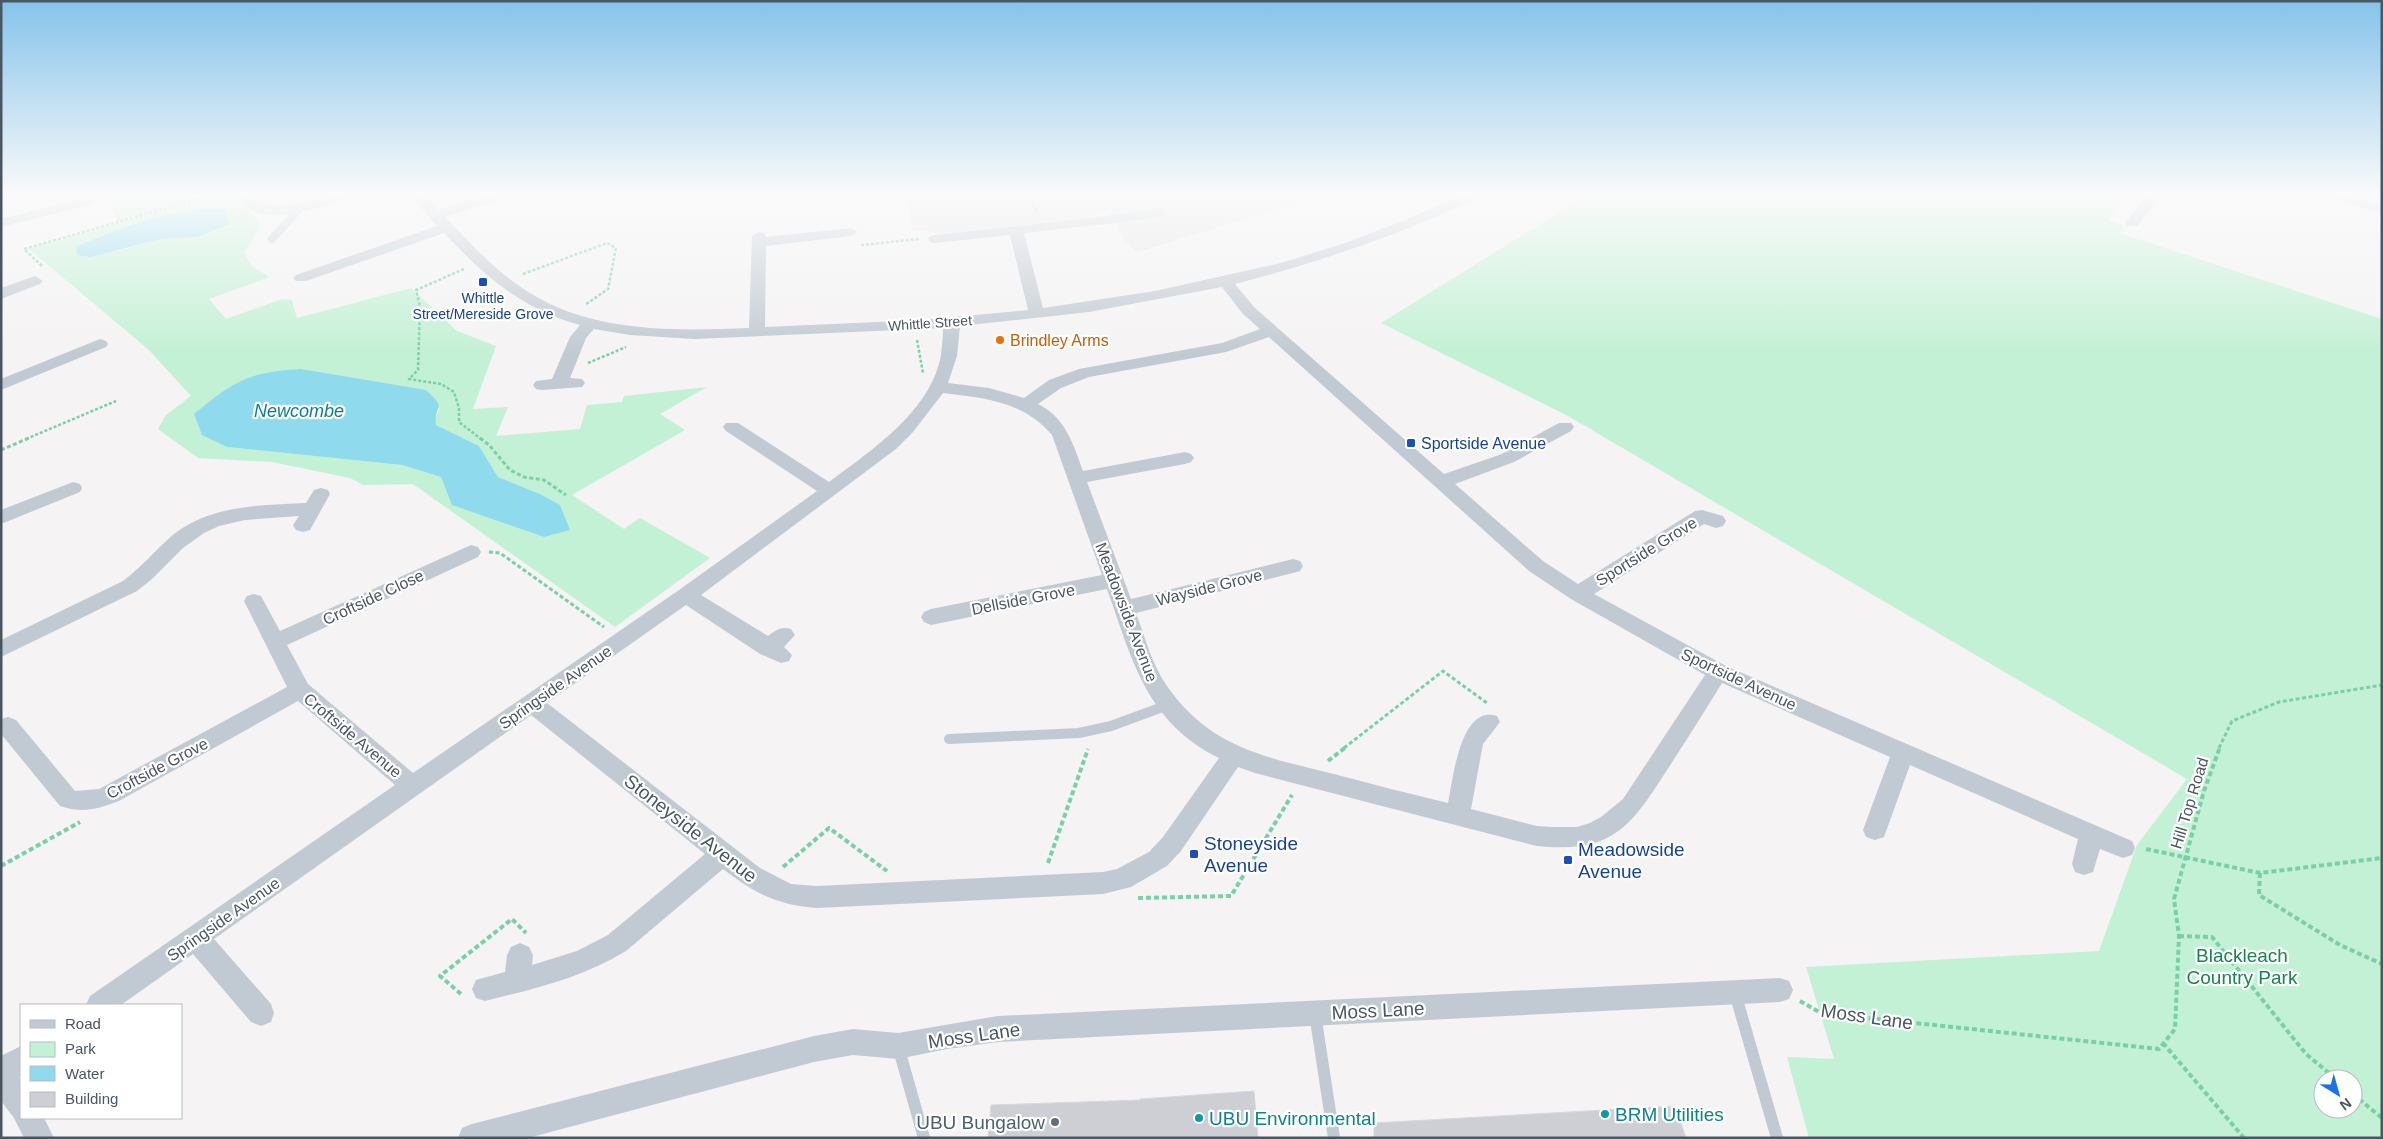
<svg xmlns="http://www.w3.org/2000/svg" width="2383" height="1139" viewBox="0 0 2383 1139" font-family="Arial,sans-serif">
	<rect width="100%" height="100%" fill="#f5f3f3"/>
	<!-- education -->
	<path fill="#e6e4e5" d="M906 195H1324L1137 252 1123 239 1111 209 1083 218 938 234 928 230 913 231Z"/>
	<!-- green -->
	<path fill="#c3f1d5" fill-rule="evenodd" d="M106 195H211L118 221Z
		M218 195H230L257 218 260 226 244 253 252 266 270 277 209 299 226 319 282 299 292 300 297 318 411 288 457 331 496 346 473 409 508 407 496 436 580 429 587 405 622 402 624 396 707 387 660 414 685 430 572 495 624 529 640 518 710 558 615 627 413 484 363 485 350 478 272 462 198 458 158 429 166 415 191 396 149 350 29 249ZM225 210 197 237 161 239 113 252ZM440 408 435 419 436 425 479 446 498 477 540 494 544 537 453 505 441 477 402 465 227 447Z
		M1601 195H2127L2108 220 2124 226 2119 233 2382 319V1138H1809L1787 1057 1834 1059 1806 967 2099 951 2137 845 2187 779 1568 416 1381 323 1581 199ZM2323 1079H2353V1109H2323Z"/>
	<!-- water -->
	<path fill="#90daee" d="M200 209H225L229 224 197 237 161 239 90 257 77 255 76 247C116 229 156 215 200 209Z
		M301 369 426 390C449 411 433 404 436 425L479 446 498 477 540 494 560 505 570 530 544 537 452 505 441 477 402 465 227 447 202 435 194 414C234 381 248 372 301 369Z"/>
	<!-- building -->
	<path fill="#cdcfd5" stroke="#d7d9de" d="M1254 1091 1258 1138H988L991 1105 1140 1100V1099Z
		M1675 1106 1686 1138H1374V1123Z"/>
	<g fill="none" stroke-linecap="round" stroke-linejoin="round">
		<!-- path-far2 -->
		<path stroke="#7ad0a6" stroke-width="2.5" stroke-dasharray="3 2" stroke-linecap="butt" d="M1032 195 1033 207 1039 211
			M861 245 919 239
			M42 266 24 249 213 195
			M464 269 416 290 420 307 418 370 409 379 441 384 454 392 459 408V422L481 439
			M523 274 607 243 616 248 608 289 585 305
			M917 340 923 373
			M588 363 626 347
			M26 439 116 401"/>
		<!-- path-far1 -->
		<path stroke="#7ad0a6" stroke-width="3" stroke-dasharray="4 2.5" stroke-linecap="butt" d="M480 438 489 445 510 470 524 477 544 480 566 495
			M1 450 29 438
			M489 552 500 553 604 627
			M1344 748 1443 671 1487 703
			M2219 748 2232 721 2279 702 2382 685"/>
		<!-- path -->
		<path stroke="#7ad0a6" stroke-width="4" stroke-dasharray="5 3" stroke-linecap="butt" d="M1328 761 1346 747
			M2146 849 2260 873 2382 858
			M1048 863 1088 749
			M1 866 80 822
			M783 867 829 828 887 871
			M2260 873 2259 895 2340 945 2382 964
			M1138 898 1231 896 1292 795
			M2179 936 2212 937 2306 1054 2336 1079
			M461 994 440 976 512 919 526 933
			M1800 1001 1821 1013 2159 1049 2175 1029 2179 936 2174 899 2204 791 2220 747
			M2163 1043 2244 1138
			M2353 1094 2382 1118"/>
		<!-- lane-far2 -->
		<path stroke="#c1cad2" stroke-width="8" d="M2333 195 2382 209
			M1106 220 1161 212
			M272 239 299 209"/>
		<!-- lane-far1 -->
		<path stroke="#c1cad2" stroke-width="10" d="M949 739 1079 733 1111 726 1168 705"/>
		<!-- lane -->
		<path stroke="#c1cad2" stroke-width="12" d="M1735 993 1777 1138
			M1315 1014 1334 1138
			M898 1046 924 1138"/>
		<!-- street -->
		<path fill="#c1cad2" fill-rule="evenodd" d="M234 195H249C277 220 317 193 350 195L348 198C315 209 259 231 234 195Z
			M410 195H425L438 210 487 195H508L506 198 445 217C470 243 497 273 530 293 594 333 676 331 749 328L752 236 759 232 764 233 766 237 851 228 858 232 851 236 766 246 765 327 922 320 1028 310 1010 235 935 243 930 242 928 239 930 236 935 235 1106 216 1111 217 1113 220 1111 223 1106 224 1024 233 1043 308 1155 291 1281 263 1345 243 1407 219 1462 195H1480L1478 198C1398 235 1320 262 1235 284L1255 308 1444 474 1502 454 1559 423H1571L1574 427 1571 431 1514 462 1455 484 1543 561 1578 584 1695 511 1702 510 1723 516 1726 521 1723 526 1716 528 1704 524 1594 594 1726 666 2132 841 2135 848 2132 855 2123 858 2100 849 2093 872 2084 875 2075 872 2072 864 2078 839 1910 765 1884 837 1875 840 1866 837 1863 830 1890 757 1722 683C1705 711 1687 739 1669 767 1631 826 1614 854 1537 846L1255 773 1238 767 1181 851 1167 866 1131 887 1103 894 817 908C777 905 754 893 723 869L626 951C582 978 534 989 485 1001L476 998 472 989 476 980 505 972 507 955 511 947 520 943 529 947 533 955 532 965 577 951 608 935 705 854 531 715 214 939 271 1004 274 1013 271 1022 261 1026 251 1022 193 954 121 1005H86L90 996 395 785 298 701 119 801C98 809 82 814 60 806L1 734V719L8 717 16 720 75 791 99 789 287 687 244 601 247 596 254 594 261 596 280 631 471 545 478 547 481 552 478 557 287 645 308 684 413 773 679 590 817 491 726 431 723 427 726 423H738L829 482C872 450 931 411 941 355 942 346 943 337 943 328L694 339 630 335 594 329 586 338 570 378 582 379 585 383 582 387 542 390 536 389 533 385 536 381 552 379 570 337 580 325C523 310 483 275 444 233L306 281H296L293 278 296 275 437 226ZM1222 287 1243 314 1260 329 1222 343 1079 369 1049 380 1024 398 989 388 948 383 957 356 960 326 1089 312ZM1269 337 1529 571 1571 599 1705 675 1623 799 1601 817 1590 823 1577 827H1552L1537 826 1471 809 1483 744 1500 722 1497 716C1460 704 1453 780 1448 803 1410 794 1372 784 1334 774 1266 757 1210 748 1167 686 1152 665 1145 637 1136 613L1293 573 1300 571 1303 566 1300 561 1293 559 1131 599 1087 482 1185 464 1191 462 1194 458 1191 454 1185 452 1083 471C1073 444 1066 418 1038 404L1061 388 1089 377 1226 352ZM943 393C984 398 1023 401 1052 435L1102 575 931 609 924 612 921 617 924 622 931 625 1107 589C1132 659 1146 722 1219 758L1163 837 1149 852 1117 869 1103 872 817 886 791 884 760 868 547 703 686 605 760 654 781 663 789 661 792 655 784 647 795 635 791 629C781 626 776 630 768 636L701 595 896 449 913 432Z
			M2147 195H2161L2137 226H2127L2125 223Z
			M88 197 93 198 95 201 93 204 1 227V219Z
			M35 276 43 281 40 284 1 299V288Z
			M100 339 106 341 108 344 106 347 1 390V379Z
			M73 482 80 484 82 488 80 492 1 524V510Z
			M321 488 328 490 330 494 310 530 303 532 296 530 293 525 299 516 245 520 219 526 204 533 183 548 152 579 137 591 1 657V640L123 581C142 567 156 549 174 534 211 505 262 505 306 503L314 490Z
			M1780 978 1789 981 1793 990 1789 999 1780 1002 998 1042 947 1049 898 1059 853 1055 814 1062 528 1138H458L462 1128 472 1124 814 1036 853 1029 898 1033 998 1016Z
			M21 1046V1075L19 1077 21 1081V1118H44L54 1138H24L14 1118 1 1101V1056Z"/>
	</g>
	<!-- sky -->
	<linearGradient id="sky" x2="0" y2="1"><stop stop-color="#85c3ea"/><stop offset="0.55" stop-color="#fafafa"/><stop offset="1" stop-color="#fafafa" stop-opacity="0"/></linearGradient>
	<rect width="2383" height="354" fill="url(#sky)"/>
	<!-- markers -->
	<g fill="#1a4fb4" stroke="#fff" stroke-width="2">
		<rect x="478" y="277" width="10" height="10" rx="2.5"/>
		<rect x="1406" y="438" width="10" height="10" rx="2.5"/>
		<rect x="1189" y="849" width="10" height="10" rx="2.5"/>
		<rect x="1563" y="855" width="10" height="10" rx="2.5"/>
	</g>
	<circle fill="#e8710a" stroke="#fff" stroke-width="2" cx="1000" cy="340" r="5"/>
	<g fill="#0f9aa8" stroke="#fff" stroke-width="2">
		<circle cx="1605" cy="1114" r="5"/>
		<circle cx="1199" cy="1118" r="5"/>
	</g>
	<circle fill="#5c6f8a" stroke="#fff" stroke-width="2" cx="1055" cy="1122" r="5"/>
	<g text-anchor="middle" stroke-width="4.5" stroke-linejoin="round" paint-order="stroke">
		<!-- far-transit labels -->
		<g font-size="14" fill="#164399" stroke="#fff">
			<text x="483" y="303">Whittle<tspan x="483" dy="16">Street/Mereside Grove</tspan></text>
		</g>
		<!-- far-street labels -->
		<g font-size="14" fill="#4a5661" stroke="#fff">
			<text transform="translate(930 323) rotate(-4)" y="5">Whittle Street</text>
		</g>
		<!-- food labels -->
		<g font-size="16" fill="#c56008" stroke="#fff" text-anchor="start">
			<text x="1010" y="346">Brindley Arms</text>
		</g>
		<!-- transit labels -->
		<g font-size="16" fill="#164399" stroke="#fff" text-anchor="start">
			<text x="1421" y="449">Sportside Avenue</text>
		</g>
		<!-- street labels -->
		<g font-size="16" fill="#4a5661" stroke="#fff">
			<text transform="translate(1646 551) rotate(-32)" y="6">Sportside Grove</text>
			<text transform="translate(1209 587) rotate(-14)" y="6">Wayside Grove</text>
			<text transform="translate(373 597) rotate(-25)" y="6">Croftside Close</text>
			<text transform="translate(1023 599) rotate(-11)" y="6">Dellside Grove</text>
			<text transform="translate(1127 612) rotate(69)" y="6">Meadowside Avenue</text>
			<text transform="translate(1739 679) rotate(25)" y="6">Sportside Avenue</text>
			<text transform="translate(555 687) rotate(-35)" y="6">Springside Avenue</text>
			<text transform="translate(353 735) rotate(40)" y="6">Croftside Avenue</text>
			<text transform="translate(157 768) rotate(-28)" y="6">Croftside Grove</text>
			<text transform="translate(2189 803) rotate(-73)" y="6">Hill Top Road</text>
			<text transform="translate(223 919) rotate(-35)" y="6">Springside Avenue</text>
		</g>
		<!-- water labels -->
		<g font-size="18" font-style="italic" fill="#0c7c9b" stroke="#fff">
			<text x="299" y="417">Newcombe</text>
		</g>
		<!-- near-street labels -->
		<g font-size="19" fill="#4a5661" stroke="#fff">
			<text transform="translate(691 828) rotate(38)" y="7">Stoneyside Avenue</text>
			<text transform="translate(1378 1010) rotate(-3)" y="7">Moss Lane</text>
			<text transform="translate(1867 1016) rotate(8)" y="7">Moss Lane</text>
			<text transform="translate(974 1035) rotate(-8)" y="7">Moss Lane</text>
		</g>
		<!-- near-transit labels -->
		<g font-size="19" fill="#164399" stroke="#fff" text-anchor="start">
			<text x="1204" y="850">Stoneyside<tspan x="1204" dy="22">Avenue</tspan></text>
			<text x="1578" y="856">Meadowside<tspan x="1578" dy="22">Avenue</tspan></text>
		</g>
		<!-- near-park labels -->
		<g font-size="19" fill="#17864f" stroke="#fff">
			<text x="2242" y="962">Blackleach<tspan x="2242" dy="22">Country Park</tspan></text>
		</g>
		<!-- near-culture labels -->
		<g font-size="19" fill="#0d838f" stroke="#fff" text-anchor="start">
			<text x="1615" y="1121">BRM Utilities</text>
			<text x="1209" y="1125">UBU Environmental</text>
		</g>
		<!-- near-service labels -->
		<g font-size="19" fill="#4e5e75" stroke="#fff" text-anchor="end">
			<text x="1045" y="1129">UBU Bungalow</text>
		</g>
	</g>
	<!-- border -->
	<rect width="2383" height="1139" fill="none" stroke="#4a5661" stroke-width="5"/>
	<!-- legend -->
	<rect x="20" y="1004" width="162" height="115" fill="#ffffff" stroke="#b7bbc0"/>
	<rect x="30" y="1020" width="25" height="8" fill="#c1cad2" stroke="#b7bbc0"/>
	<text x="65" y="1029" font-size="15" fill="#4a5661">Road</text>
	<rect x="30" y="1042" width="25" height="15" fill="#c3f1d5" stroke="#b7bbc0"/>
	<text x="65" y="1054" font-size="15" fill="#4a5661">Park</text>
	<rect x="30" y="1066" width="25" height="15" fill="#90daee" stroke="#b7bbc0"/>
	<text x="65" y="1079" font-size="15" fill="#4a5661">Water</text>
	<rect x="30" y="1092" width="25" height="15" fill="#cdcfd5" stroke="#b7bbc0"/>
	<text x="65" y="1104" font-size="15" fill="#4a5661">Building</text>
	<!-- north arrow -->
	<g transform="translate(2338 1094) rotate(143)"><circle r="24" fill="#ffffff" stroke="#b7bbc0"/>
	<path d="M0-4L9 19L0 12L-9 19Z" fill="#1a73e8"/>
	<text y="-8" font-size="14" font-weight="bold" text-anchor="middle" fill="#4a5661">N</text>
	</g>
</svg>
